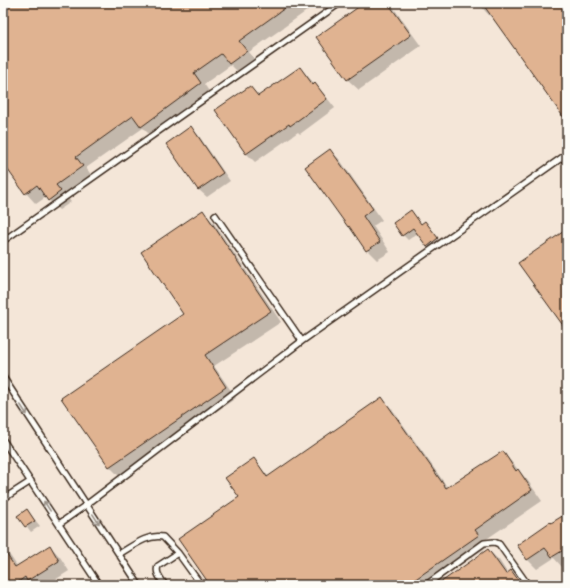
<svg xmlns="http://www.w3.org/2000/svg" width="570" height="588" viewBox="0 0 570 588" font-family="'Indie Flower',sans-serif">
	<rect width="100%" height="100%" fill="#fdfcf7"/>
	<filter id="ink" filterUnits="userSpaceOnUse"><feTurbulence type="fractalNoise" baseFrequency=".025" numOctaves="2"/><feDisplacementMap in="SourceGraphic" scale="8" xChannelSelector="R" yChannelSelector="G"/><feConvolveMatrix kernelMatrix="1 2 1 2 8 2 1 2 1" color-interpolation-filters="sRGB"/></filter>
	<g filter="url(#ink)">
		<!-- built -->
		<path fill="#f4e6d8" d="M3 3H567V585H3Z"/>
		<!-- shadow -->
		<path fill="#0003" d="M3 3H302L308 10 249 52 257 62 240 74 231 65 204 84 211 94 152 137 143 128 86 168 93 177 66 196 71 202 59 210 46 197 36 204 26 193 3 162Z
			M366 3H390L421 46 359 90 348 80 318 37Z
			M483 3H567V119L495 21 485 11 480 5Z
			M300 68 324 94 335 108 300 134 298 132 255 162 246 153 250 87 259 96Z
			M191 128 199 136 230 181 207 197 199 190 167 144Z
			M330 150 340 160 382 220 373 226 390 252 377 260 367 250 355 232 349 226Z
			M202 211 213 222 281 322 214 366 236 398 120 477 110 467 62 398 184 314Z
			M411 211 422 225 425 222 430 227 442 244 433 251 418 233 408 240 403 235Z
			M382 399 392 409 448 488 503 452 528 481 542 501 485 540 488 546 432 585H211L253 460 269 477Z
			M3 470 8 478 3 481Z
			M27 510 40 526 31 532 19 516Z
			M567 519V564L562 567 554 558 537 569 528 560 518 545Z
			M3 545 17 566 50 546 60 557 69 571 47 585H3Z
			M488 550 499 560 508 574 511 572 523 585H438Z"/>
		<!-- building -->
		<path fill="#e0b391" stroke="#3b2a1e" d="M3 3H292L239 41 247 51 229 64 221 54 194 73 201 83 141 127 133 116 76 157 83 166 56 185 61 191 48 201 37 185 25 194 3 163Z
			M364 3H388L411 35 347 80 316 37Z
			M482 3H567V122L549 97Z
			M300 67 313 85 315 83 327 99 290 126 289 124 246 154 215 110 250 86 258 96Z
			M191 126 223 173 198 190 166 144Z
			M330 149 373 209 363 216 380 242 366 251 349 226 348 227 305 167Z
			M203 210 271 311 205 355 226 387 109 467 61 398 183 314 141 252Z
			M411 210 421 224 425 221 438 238 427 247 413 228 402 236 393 223Z
			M567 229V331L518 263Z
			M382 397 446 488 503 451 516 471 518 469 532 490 475 530 479 535 407 585H210L178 539 239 497 225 478 254 458 267 477Z
			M27 509 35 521 25 527 17 516Z
			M564 515 567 520V548L552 557 545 548 527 560 517 545 550 522 551 523Z
			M50 545 59 561 27 581 25 577 14 585H3V549L15 567Z
			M488 549 506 574 511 570 522 585H437Z"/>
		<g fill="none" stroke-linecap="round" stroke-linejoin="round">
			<!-- service casing -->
			<g stroke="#3b2a1e" stroke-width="8">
				<path id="service" d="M215 215 302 341
					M3 241 340 3
					M3 377 139 585
					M3 440 99 585
					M3 499 31 481
					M59 524 86 505 302 341 567 154
					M119 554C133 546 147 534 163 537L178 553 201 585
					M165 585C161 579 155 573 158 566L178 553
					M426 585 484 543 494 542 499 544 528 585"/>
			</g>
			<!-- service -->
			<use href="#service" stroke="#fdfcf7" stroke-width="5"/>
		</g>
		<!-- one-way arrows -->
		<defs><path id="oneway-shaft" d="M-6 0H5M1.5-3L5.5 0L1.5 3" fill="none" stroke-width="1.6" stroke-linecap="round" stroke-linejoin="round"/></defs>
		<g stroke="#9c938a">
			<use href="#oneway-shaft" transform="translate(24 410) rotate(57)"/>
			<use href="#oneway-shaft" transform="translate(47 506) rotate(-123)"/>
			<use href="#oneway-shaft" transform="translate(96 519) rotate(57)"/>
		</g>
	</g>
	<!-- margin -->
	<rect width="570" height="588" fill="none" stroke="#fdfcf7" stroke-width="16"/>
	<rect x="8" y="8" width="554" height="572" fill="none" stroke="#3b2a1e" stroke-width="1.5" filter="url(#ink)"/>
</svg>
